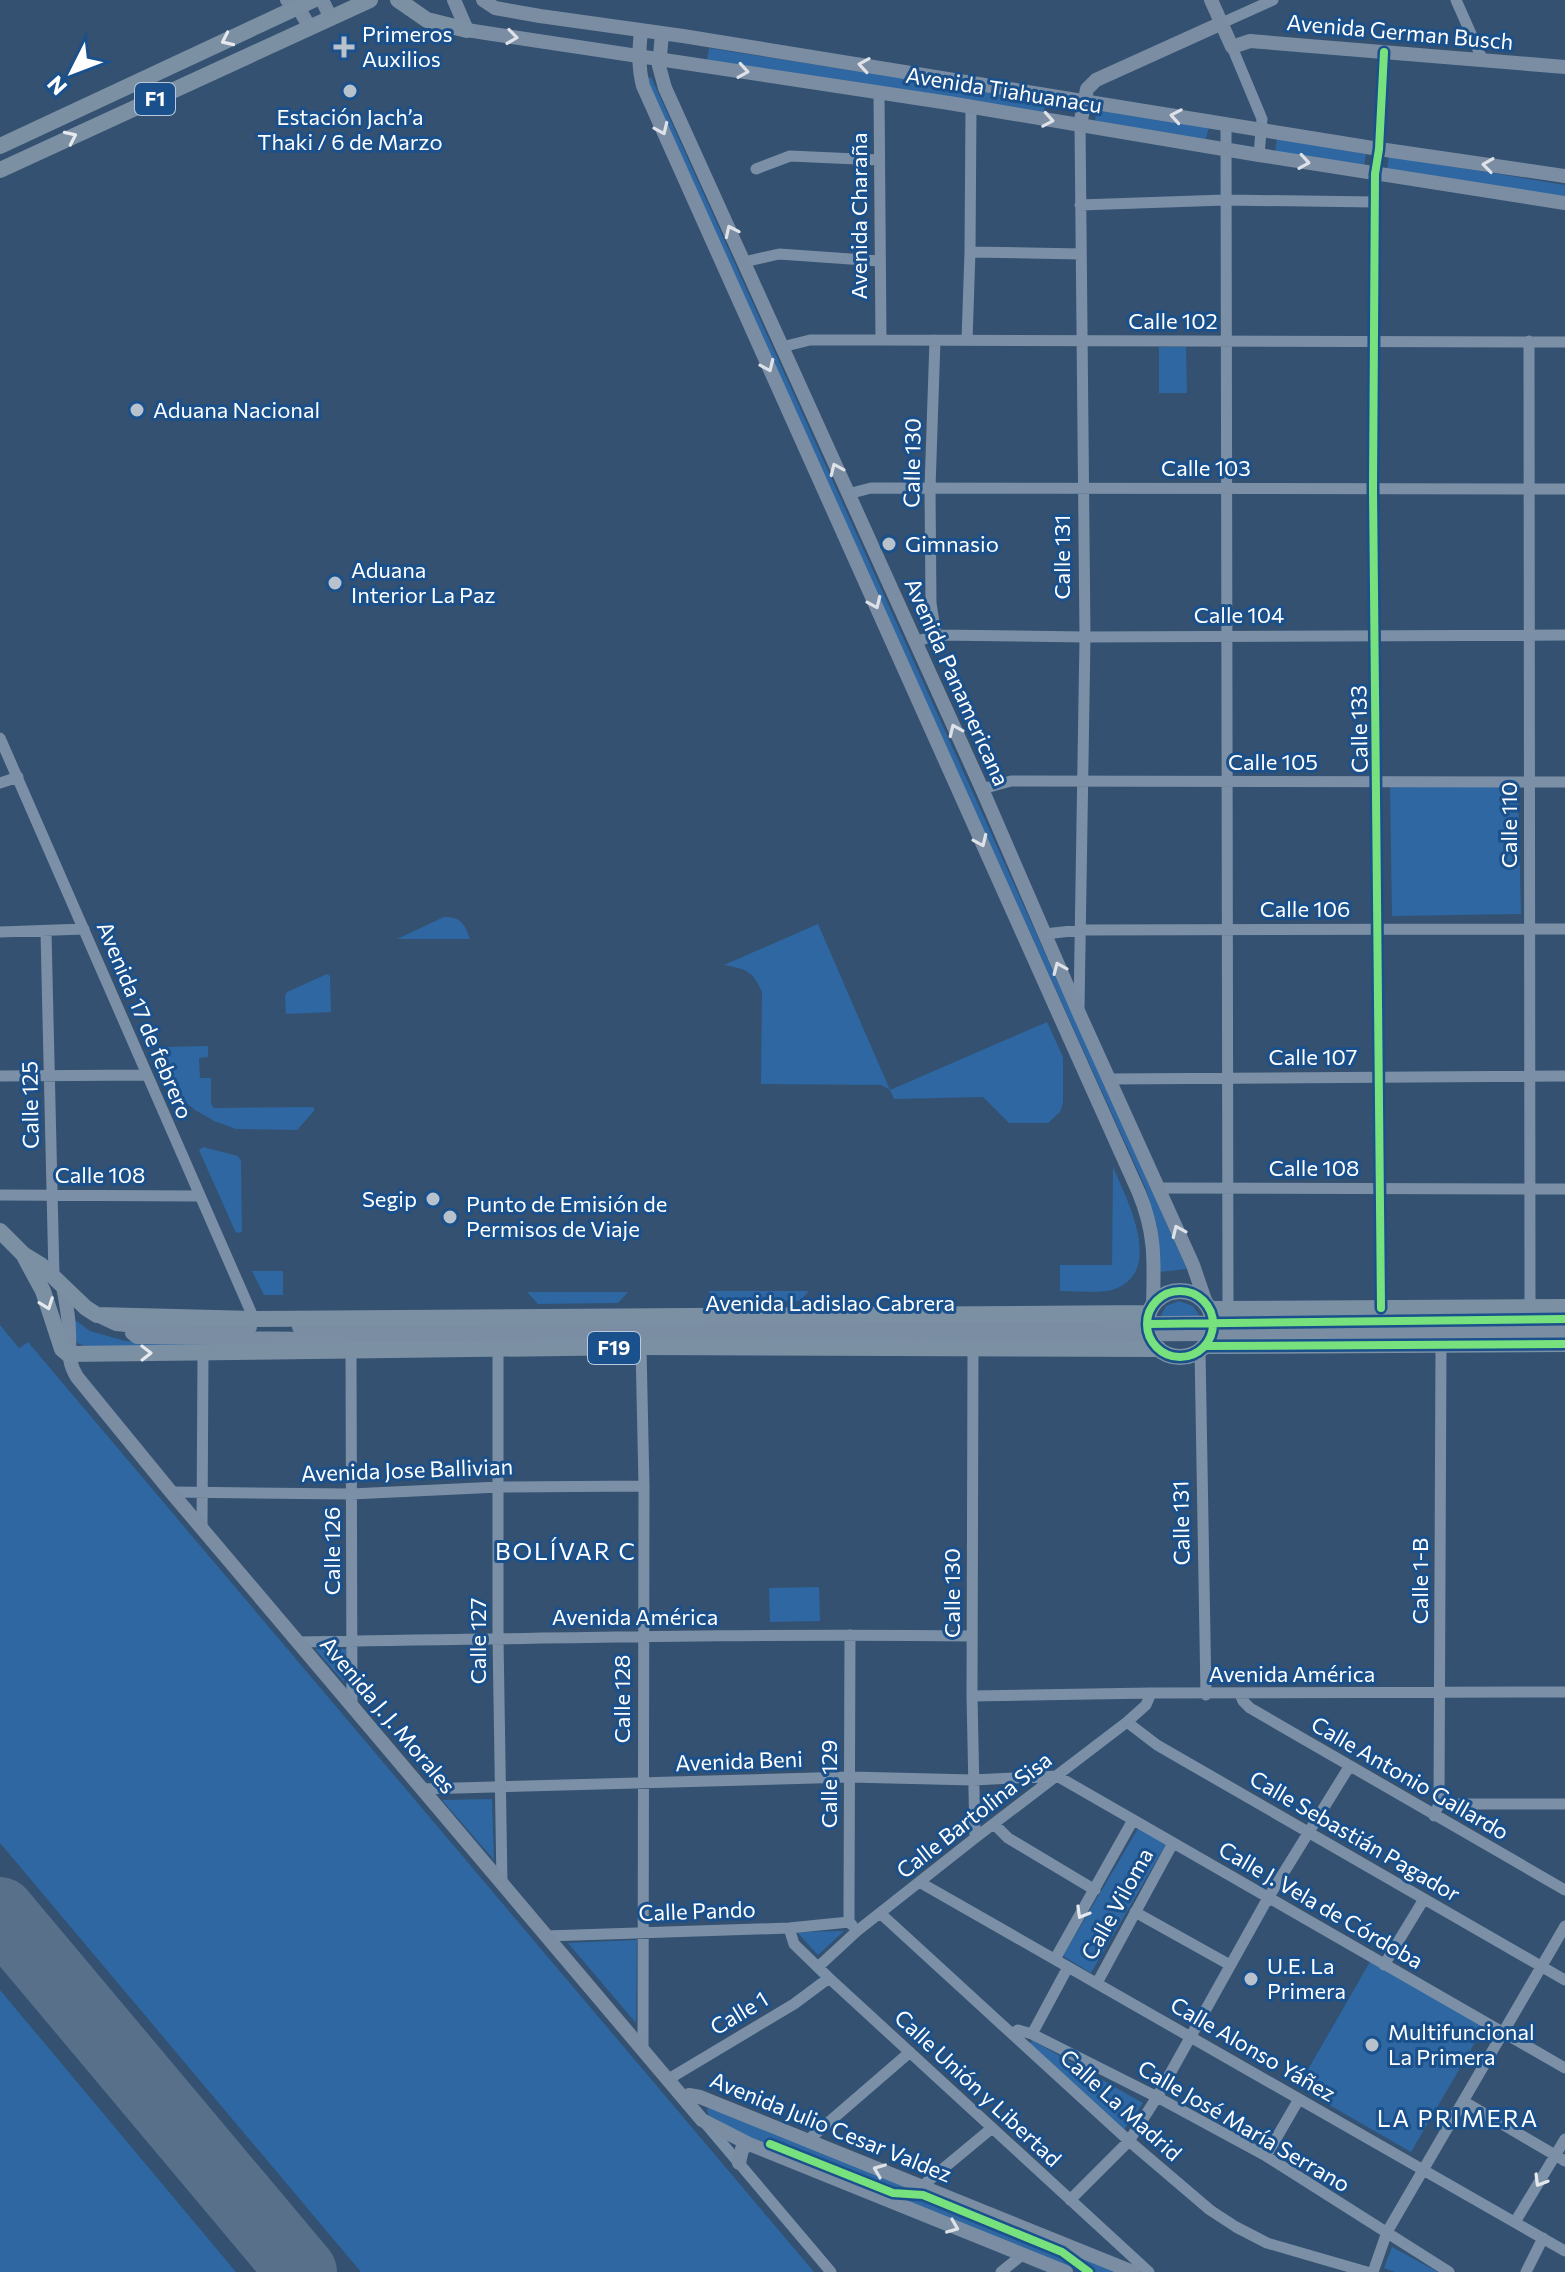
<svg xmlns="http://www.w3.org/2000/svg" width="1565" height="2272" viewBox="0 0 1565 2272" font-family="Commissioner,sans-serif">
	<rect width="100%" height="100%" fill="#345171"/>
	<!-- green -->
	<path fill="#2e67a1" d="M709 48 1045 101 1044 113 707 60Z
		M651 77 1187 1269 1160 1272 1157 1231 1146 1189 645 80Z
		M1097 108 1209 126 1206 139 1095 121Z
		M1277 139 1366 154 1364 167 1275 152Z
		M1389 156 1565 185V198L1387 169Z
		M1159 347H1186L1187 393H1159Z
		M1518 785 1521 914 1392 916 1390 787Z
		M444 917C461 917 465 924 470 939H397Z
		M818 924 890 1090 1047 1022 1063 1057V1103L1060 1112 1048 1123H1009L983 1097 894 1099 890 1090 881 1085 761 1084 762 992C753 971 746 969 724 965Z
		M327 974 330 976 331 1012 286 1014 285 996 287 992Z
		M208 1046V1057L199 1058 200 1078H211V1104L214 1108 314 1107V1111L297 1130 236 1129 214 1121 195 1110 173 1092 157 1057V1051L162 1047Z
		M203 1147 238 1156 241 1161 242 1232 236 1233 199 1150Z
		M1113 1167C1126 1198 1165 1270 1115 1289 1102 1294 1075 1291 1060 1291V1265H1112Z
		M252 1271H283V1295H264Z
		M708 1291H809L800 1301 719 1302Z
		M527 1292H628L618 1303 538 1304Z
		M1179 1301 1193 1306 1201 1318 1159 1319 1166 1306Z
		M75 1320 90 1331 125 1341 290 1344 88 1347 77 1343 73 1330Z
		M0 1325 19 1348 28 1342 814 2272H361L0 1843Z
		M819 1587 820 1621 770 1622 769 1588Z
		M315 1649H347L344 1683V1682Z
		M492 1799 494 1860 442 1800Z
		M1140 1825 1168 1841 1091 1973 1063 1956Z
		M844 1931 818 1955 797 1932Z
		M637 1940 636 2023 568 1943Z
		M1371 1960 1484 2027 1411 2152 1298 2087Z
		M0 1990 236 2272H0Z
		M1032 2040 1143 2103 1123 2131 1029 2045Z
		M711 2107 1121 2272H1080L726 2130C718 2126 708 2119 707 2109Z
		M1392 2247 1438 2272H1395L1384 2268Z"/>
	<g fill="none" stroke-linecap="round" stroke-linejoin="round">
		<!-- runway -->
		<path stroke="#58708a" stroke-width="70" d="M0 1912 302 2272"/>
		<!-- minor -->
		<path stroke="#7b90a6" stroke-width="11" d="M1456 0 1483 61
			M1222 23 1273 0
			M1232 47 1262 119 1259 155
			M879 92 881 340
			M1226 124 1228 1316
			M756 169 790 156 879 160
			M1080 205 1225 200 1375 202
			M970 252 1081 254
			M744 262 779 254 879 261
			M935 340 930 488 931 603 936 635
			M967 340 970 252 971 107
			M1529 341 1530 1308
			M782 347 810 340H881L1565 342
			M848 494 871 488 1565 489
			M915 642 936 635 1085 637 1565 635
			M0 738 254 1319
			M0 783 18 777
			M982 789 1011 781 1565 782
			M0 932 84 929
			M46 932 54 1276
			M1045 934 1080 930 1565 929
			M1079 1009 1085 637 1080 125
			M0 1076 147 1075
			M1109 1079 1565 1076
			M1159 1188 1565 1189
			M0 1195 199 1196
			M1381 1308 1373 489 1375 174 1379 149 1384 52
			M641 1347 644 1486 643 2051
			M498 1349V1638L502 1884
			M973 1349 972 1696 975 1838
			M351 1350 352 1704
			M1200 1350 1206 1695
			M171 1492 351 1494 499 1487 644 1486
			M202 1529 203 1352
			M850 1635 849 1908V1922L852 1925
			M298 1642C523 1639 747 1633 972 1636
			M1240 1694 1243 1701 1250 1708 1565 1890
			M972 1696 1151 1693 1565 1692
			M1127 1722 1157 1745 1565 1980
			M422 1789 850 1777 973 1780 1057 1776 1565 2068
			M1439 1804H1565
			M1434 1816 1439 1804 1441 1345
			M994 1824 1008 1838 1095 1890
			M921 1883 1565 2251
			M1135 1912 1230 1965
			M880 1913 1129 2141 1210 2210 1236 2227 1267 2243 1367 2272
			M789 1928 794 1944 829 1978 1149 2272
			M546 1936 789 1928 849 1922
			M1055 1959 1133 1820
			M1384 1965 1424 1899
			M818 1967 857 1931 975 1838 1127 1722 1146 1705 1151 1693
			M1097 1983 1173 1843
			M1013 2033 1018 2030 1032 2034 1157 2097 1266 2156 1449 2272
			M1032 2034 1068 1967
			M667 2080 794 2004 829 1978
			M1463 2101 1565 2161
			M705 2123 831 2272
			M807 2141 910 2052
			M1266 2156 1299 2099
			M921 2187 992 2128
			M1070 2200 1129 2141 1157 2097 1268 1898 1349 1767
			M1515 2222 1565 2139
			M1001 2272 1022 2255
			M1373 2272 1387 2232 1565 1926
			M1526 2272 1543 2238"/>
		<!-- major -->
		<path stroke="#7a8da3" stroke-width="14" d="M287 0 298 7 310 28
			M322 0 331 18
			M454 0 467 30 486 33 949 103 1259 155 1565 203
			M483 0 495 8 540 16 683 36 1379 149 1565 176
			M1211 0 1232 47 1250 41 1565 67
			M641 31C639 50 638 67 643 86L1139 1193C1156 1234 1154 1262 1153 1305
			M662 34 659 66 665 88 982 789 1079 1013 1193 1265 1206 1303
			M1080 125 1087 89 1096 80 1222 23
			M63 1287C66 1302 69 1317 69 1332 70 1350 67 1361 77 1377L171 1492 702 2120 749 2144 1066 2272
			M101 1317 116 1324 135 1326 250 1327
			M135 1326 132 1333 137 1337 310 1339 1565 1332
			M299 1327 961 1325 1565 1319
			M684 2098 689 2095 700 2097 1133 2272
			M739 2163 742 2149 749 2144"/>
		<!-- highway -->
		<path stroke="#7c90a4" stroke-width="16" d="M398 0 427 20 467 30
			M0 146 313 0
			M0 170 370 0
			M0 1231 23 1254 41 1265 86 1308 97 1315 254 1319 1149 1313
			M23 1254 43 1291 62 1349 68 1354 641 1347 1159 1349
			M1147 1324a33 33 0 1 1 66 0a33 33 0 1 1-66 0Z
			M1210 1309 1565 1307
			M1205 1346 1565 1344"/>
		<!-- cycleway casing -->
		<g stroke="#1a508b" stroke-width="13">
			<path id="cycleway" d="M1147 1324a33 33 0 1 1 66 0a33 33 0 1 1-66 0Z
				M1381 1308 1373 489 1375 174 1379 149 1384 52
				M1147 1324 1565 1319
				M1205 1346 1565 1344
				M770 2144 893 2193 923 2195 1062 2252 1089 2272"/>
		</g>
		<!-- cycleway -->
		<use href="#cycleway" stroke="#77e17e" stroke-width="8"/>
	</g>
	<!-- one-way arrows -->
	<defs><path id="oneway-chevron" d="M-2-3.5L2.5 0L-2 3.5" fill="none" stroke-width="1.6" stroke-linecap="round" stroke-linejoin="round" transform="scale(2)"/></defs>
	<g stroke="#dee2e8">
		<use href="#oneway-chevron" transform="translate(512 37) rotate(8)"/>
		<use href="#oneway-chevron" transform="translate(864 65) rotate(-171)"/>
		<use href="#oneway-chevron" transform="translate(743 71) rotate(9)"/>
		<use href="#oneway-chevron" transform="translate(1176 116) rotate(-170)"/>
		<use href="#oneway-chevron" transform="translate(1048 120) rotate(10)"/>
		<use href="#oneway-chevron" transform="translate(662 129) rotate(66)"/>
		<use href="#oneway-chevron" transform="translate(1304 162) rotate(9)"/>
		<use href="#oneway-chevron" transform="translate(1488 165) rotate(-172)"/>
		<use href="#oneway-chevron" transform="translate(731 231) rotate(-115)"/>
		<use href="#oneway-chevron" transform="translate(768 366) rotate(66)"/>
		<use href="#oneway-chevron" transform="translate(836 469) rotate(-114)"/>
		<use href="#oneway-chevron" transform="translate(875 603) rotate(66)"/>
		<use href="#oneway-chevron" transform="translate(955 730) rotate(-114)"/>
		<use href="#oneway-chevron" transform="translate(981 841) rotate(66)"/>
		<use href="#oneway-chevron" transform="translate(1059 968) rotate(-113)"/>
		<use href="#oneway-chevron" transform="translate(1178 1231) rotate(-114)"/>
		<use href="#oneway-chevron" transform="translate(879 2170) rotate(-158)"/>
		<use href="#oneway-chevron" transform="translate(953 2227) rotate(22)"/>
	</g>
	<g stroke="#e5e9ed">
		<use href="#oneway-chevron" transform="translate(227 40) rotate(155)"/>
		<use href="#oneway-chevron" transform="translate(71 137) rotate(-25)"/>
		<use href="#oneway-chevron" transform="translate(47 1304) rotate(70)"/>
		<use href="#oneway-chevron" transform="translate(146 1353) rotate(-1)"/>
		<use href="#oneway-chevron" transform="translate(1082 1913) rotate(120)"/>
		<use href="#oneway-chevron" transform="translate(1540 2181) rotate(121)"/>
	</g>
	<!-- markers -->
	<g fill="#b8c2cd" stroke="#1a508b" stroke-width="3">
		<path d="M340 35h8v8h8v8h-8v8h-8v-8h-8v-8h8z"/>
		<circle cx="350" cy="91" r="8"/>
		<circle cx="137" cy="410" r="8"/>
		<circle cx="889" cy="544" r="8"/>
		<circle cx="335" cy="583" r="8"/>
		<circle cx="433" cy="1199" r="8"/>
		<circle cx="450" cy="1217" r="8"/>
		<circle cx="1251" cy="1979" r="8"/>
		<circle cx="1372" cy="2045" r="8"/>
	</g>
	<g text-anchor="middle" stroke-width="6" stroke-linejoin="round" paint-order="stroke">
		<!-- shield labels -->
		<g fill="#1a508b" stroke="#bacadc" stroke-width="2">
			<rect x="135" y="83" width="40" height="32" rx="6"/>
			<rect x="588" y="1332" width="52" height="32" rx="6"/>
		</g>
		<g font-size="20" font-weight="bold" fill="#fff">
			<text x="155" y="106">F1</text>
			<text x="614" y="1355">F19</text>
		</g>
		<!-- street labels -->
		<g font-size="22" fill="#fff" stroke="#1a508b">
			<text transform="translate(1400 32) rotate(5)" y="8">Avenida German Busch</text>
			<text transform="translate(1004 90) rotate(9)" y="8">Avenida Tiahuanacu</text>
			<text transform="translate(859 216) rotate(-90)" y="8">Avenida Charaña</text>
			<text x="1173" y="329">Calle 102</text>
			<text transform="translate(912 463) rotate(-89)" y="8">Calle 130</text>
			<text x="1206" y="476">Calle 103</text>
			<text transform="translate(1062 557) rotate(-90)" y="8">Calle 131</text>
			<text x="1239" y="623">Calle 104</text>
			<text transform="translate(957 682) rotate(66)" y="8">Avenida Panamericana</text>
			<text transform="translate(1359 729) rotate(-91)" y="8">Calle 133</text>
			<text x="1273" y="770">Calle 105</text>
			<text transform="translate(1509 825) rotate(-90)" y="8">Calle 110</text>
			<text x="1305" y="917">Calle 106</text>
			<text transform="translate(145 1020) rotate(67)" y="8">Avenida 17 de febrero</text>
			<text x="1313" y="1065">Calle 107</text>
			<text transform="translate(30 1105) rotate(-91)" y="8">Calle 125</text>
			<text x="1314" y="1176">Calle 108</text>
			<text x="100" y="1183">Calle 108</text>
			<text x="830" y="1311">Avenida Ladislao Cabrera</text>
			<text transform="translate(407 1470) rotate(-2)" y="8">Avenida Jose Ballivian</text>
			<text transform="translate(1181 1523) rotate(-91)" y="8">Calle 131</text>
			<text transform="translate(332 1551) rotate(-90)" y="8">Calle 126</text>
			<text transform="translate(1420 1581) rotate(-90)" y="8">Calle 1-B</text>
			<text transform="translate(952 1593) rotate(-90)" y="8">Calle 130</text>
			<text x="635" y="1625">Avenida América</text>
			<text transform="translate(478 1641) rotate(-90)" y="8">Calle 127</text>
			<text x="1292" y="1682">Avenida América</text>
			<text transform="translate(622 1699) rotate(-90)" y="8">Calle 128</text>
			<text transform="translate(388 1715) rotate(50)" y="8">Avenida J. J. Morales</text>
			<text transform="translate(739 1761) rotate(-2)" y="8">Avenida Beni</text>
			<text transform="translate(1410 1778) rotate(30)" y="8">Calle Antonio Gallardo</text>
			<text transform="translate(829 1784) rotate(-90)" y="8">Calle 129</text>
			<text transform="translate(974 1815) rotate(-38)" y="8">Calle Bartolina Sisa</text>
			<text transform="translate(1355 1836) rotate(30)" y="8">Calle Sebastián Pagador</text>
			<text transform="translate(1117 1904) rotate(-61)" y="8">Calle Viloma</text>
			<text transform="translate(1321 1905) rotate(30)" y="8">Calle J. Vela de Córdoba</text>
			<text transform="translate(697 1911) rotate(-2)" y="8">Calle Pando</text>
			<text transform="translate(739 2013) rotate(-31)" y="8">Calle 1</text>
			<text transform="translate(1253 2049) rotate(30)" y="8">Calle Alonso Yáñez</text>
			<text transform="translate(978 2088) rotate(43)" y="8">Calle Unión y Libertad</text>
			<text transform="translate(1121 2105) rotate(42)" y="8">Calle La Madrid</text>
			<text transform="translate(1244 2126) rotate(30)" y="8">Calle José María Serrano</text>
			<text transform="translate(831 2127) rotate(22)" y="8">Avenida Julio Cesar Valdez</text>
		</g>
		<!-- poi labels -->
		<g font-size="22" fill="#fff" stroke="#1a508b" text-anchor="start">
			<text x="362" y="42">Primeros<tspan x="362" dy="25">Auxilios</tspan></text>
			<text x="350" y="125" text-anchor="middle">Estación Jach’a<tspan x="350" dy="25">Thaki / 6 de Marzo</tspan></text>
			<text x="153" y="418">Aduana Nacional</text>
			<text x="905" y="552">Gimnasio</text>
			<text x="351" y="578">Aduana<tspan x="351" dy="25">Interior La Paz</tspan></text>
			<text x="417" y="1207" text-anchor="end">Segip</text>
			<text x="466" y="1212">Punto de Emisión de<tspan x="466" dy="25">Permisos de Viaje</tspan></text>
			<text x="1267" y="1974">U.E. La<tspan x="1267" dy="25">Primera</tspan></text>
			<text x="1388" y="2040">Multifuncional<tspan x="1388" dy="25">La Primera</tspan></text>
		</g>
		<!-- neighbourhood labels -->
		<g font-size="24" letter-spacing="2" fill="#fff" stroke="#1a508b">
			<text x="566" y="1560">BOLÍVAR C</text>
			<text x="1458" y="2127">LA PRIMERA</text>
		</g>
	</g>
	<!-- north arrow -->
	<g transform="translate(72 72) rotate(228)" stroke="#1a508b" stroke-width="6" paint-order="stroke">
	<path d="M0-6L14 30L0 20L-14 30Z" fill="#ffffff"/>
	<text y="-12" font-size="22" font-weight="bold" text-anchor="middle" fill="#ffffff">N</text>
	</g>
</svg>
